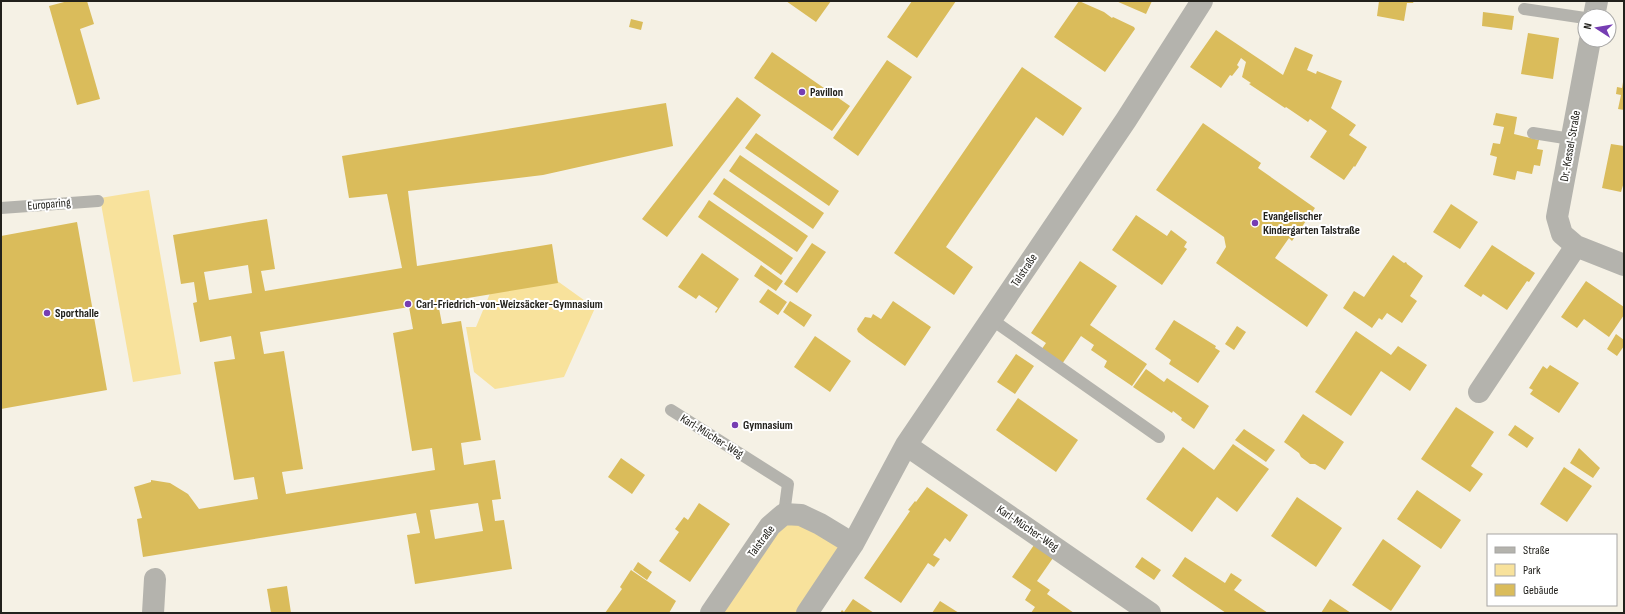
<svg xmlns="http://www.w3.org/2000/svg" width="1625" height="614" viewBox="0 0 1625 614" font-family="'Sofia Sans Condensed',sans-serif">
	<rect width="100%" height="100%" fill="#f5f1e5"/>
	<!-- green -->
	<path fill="#f8e29c" d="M149 190 181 374 133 382 100 198Z
		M556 280 595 308 564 377 495 389 474 372 466 327H476L491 291Z
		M785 517 852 544 805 613H709Z"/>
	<!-- building -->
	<path fill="#dabc5b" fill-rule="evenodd" d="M68 1H87L94 24 80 29 100 99 77 105 49 6Z
		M786 1H831L816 22Z
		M912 1H956L917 58 887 37Z
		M1079 1 1104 12 1112 18 1113 17 1134 27 1135 29 1105 72 1054 37Z
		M1116 1H1152L1146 14Z
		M1379 1H1414L1413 3H1407L1404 21 1377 16Z
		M1483 12 1514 16 1512 30 1482 26Z
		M631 19 643 22 641 30 629 27Z
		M1216 30 1283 75 1295 47 1313 55 1307 70 1316 74 1317 71 1342 81 1331 108 1356 125 1349 135 1367 147 1355 167 1354 166 1344 180 1310 157 1327 131 1310 119 1308 122 1286 107 1285 108 1249 84 1251 83 1242 77 1246 62 1241 58 1237 65 1239 67 1232 76 1230 75 1221 88 1190 67Z
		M1528 33 1559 38 1553 79 1521 74Z
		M772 52 850 106 832 131 754 78Z
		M887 60 912 77 858 156 833 138Z
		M1022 67 1082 108 1063 136 1036 117 972 209 946 247 973 267 954 295 894 253Z
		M1623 82H1624V110L1618 109 1621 95 1616 94 1617 87 1622 88Z
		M737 97 761 115 667 237 642 219Z
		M666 103 673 146 543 175 408 191 417 266 552 244 558 283 438 303 442 324 461 321 481 440 461 443 464 465 495 460 501 499 492 500 495 521 504 520 512 569 415 584 407 535 420 533 416 513 143 557 137 519 142 518 134 487 151 482V480L170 483 188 494 199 509 258 499 254 477 234 480 214 362 235 359 231 336 200 342 193 303 197 302 194 282 181 284 173 235 267 219 275 269 261 271 265 291 402 268 387 194 349 198 342 156ZM248 265 252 293 209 300 204 272ZM409 307 413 329 393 333 412 451 432 448 435 470 286 494 282 472 303 469 292 401 284 351 264 354 260 332ZM478 503 483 531 435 539 430 510Z
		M1496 113 1517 117 1514 134 1539 140 1537 149 1543 150 1540 166 1534 165 1532 174 1517 171 1515 180 1493 175 1497 157 1490 155 1493 143 1500 144 1504 127 1493 125Z
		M1203 123 1261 163 1258 168 1315 208 1292 241 1289 238 1275 258 1328 295 1307 327 1216 263 1226 247 1224 237 1156 190Z
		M756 133 839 191 829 206 745 148Z
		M1611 144 1624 146V182L1621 192 1602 188Z
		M740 155 824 213 813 229 729 171Z
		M724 178 808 236 797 252 713 194Z
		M709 200 793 258 781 275 698 217Z
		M1451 204 1478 222 1460 249 1433 232Z
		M1136 215 1167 236 1171 230 1187 242 1184 247 1187 249 1162 285 1112 250Z
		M77 222 107 390 1 409V236Z
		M812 243 826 252 797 293 784 284Z
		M1492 245 1535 273 1529 282 1527 281 1507 310 1483 294 1481 297 1464 286Z
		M702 253 739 279 716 313 715 312 718 308 699 295 696 299 678 287Z
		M1393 255 1404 263 1406 262 1407 264 1423 276 1410 296 1417 301 1402 323 1387 313 1382 320 1379 318 1372 328 1343 308 1354 291 1364 297Z
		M1080 261 1117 286 1090 325 1147 364 1132 386 1104 367 1107 361 1091 350 1094 345 1081 336 1062 364 1041 350 1046 343 1031 333Z
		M761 265 783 281 776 291 754 276Z
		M1586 281 1624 307V315L1609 337 1584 319 1577 328 1561 317Z
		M768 289 787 302 778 315 759 302Z
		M790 301 812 315 804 327 783 312Z
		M893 301 931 327 905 366 867 339 858 332 857 329 865 317 871 318 873 314 881 319Z
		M1174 320 1216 346 1215 348 1220 351 1198 383 1169 364 1171 360 1155 349Z
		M1237 326 1246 332 1234 350 1225 344Z
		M1356 331 1391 355 1398 346 1427 365 1410 391 1381 371 1351 416 1315 392Z
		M1616 334 1624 340V346L1617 356 1607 349Z
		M815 336 851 361 830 392 794 367Z
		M1016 354 1034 366 1015 394 997 382Z
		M1550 365 1579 383 1559 413 1530 394 1533 390 1529 388 1543 366 1547 369Z
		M1146 369 1164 382 1167 378 1209 406 1194 429 1181 420 1182 418 1173 411 1172 413 1133 387Z
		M1018 398 1078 440 1056 472 996 430Z
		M1456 407 1494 432 1471 466 1483 474 1470 492 1421 459Z
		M1303 414 1344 442 1325 470 1315 464H1310L1301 457 1299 453 1284 442Z
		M1515 425 1534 438 1527 448 1508 435Z
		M1244 429 1275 450 1266 462 1235 440Z
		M1233 444 1269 469 1237 512 1217 497 1192 532 1146 499 1183 447 1214 470Z
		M1579 448 1600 468 1593 478 1570 463Z
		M621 458 645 475 632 494 608 477Z
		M1564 467 1592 486 1567 522 1540 504Z
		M927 487 968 515 950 542 945 538 933 555 940 559 934 567 928 563 901 603 864 578 910 511 908 510 915 501 916 502Z
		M1417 490 1461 520 1441 549 1397 519Z
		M1297 497 1342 528 1316 567 1271 536Z
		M699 503 730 524 690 582 659 561 679 532 675 529 684 517 688 520Z
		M1383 539 1421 566 1391 611 1352 585Z
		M1034 545 1053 558 1037 581 1050 590 1047 594 1074 613H1031L1035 607 1025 600 1031 590 1012 577Z
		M1142 557 1161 570 1154 580 1135 567Z
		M1185 557 1225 583 1231 573 1242 580 1234 590 1268 613H1226L1192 590 1172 576Z
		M638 562 652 572 647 580 633 570Z
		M631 570 676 601 669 613H605L622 589 620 587Z
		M287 586 291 613H271L267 589Z
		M853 599 874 613H840L842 610 844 612Z
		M1330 599 1351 613H1321Z
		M940 601 959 613H932Z"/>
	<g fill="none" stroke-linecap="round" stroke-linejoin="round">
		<!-- lane -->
		<path stroke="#b4b3ad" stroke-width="12" d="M1524 9 1585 18
			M1533 133 1571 139
			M1 208 98 201
			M991 319 1159 437
			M671 410 788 484 784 514"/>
		<!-- street -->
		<path stroke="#b4b3ad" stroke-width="22" d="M1594 16 1597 1
			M1590 40 1557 217 1562 234 1576 246 1624 265
			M1479 392 1576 246
			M906 445 1150 613
			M153 613 155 579
			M711 613 770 526 784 514 801 515 820 524 853 544
			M807 613 853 544 906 445 1126 120 1202 1"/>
	</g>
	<!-- markers -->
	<g fill="#763db3" stroke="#fff" stroke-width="1.5">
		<circle cx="802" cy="92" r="4"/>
		<circle cx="1255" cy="223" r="4"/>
		<circle cx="408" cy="304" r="4"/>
		<circle cx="47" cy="313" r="4"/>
		<circle cx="735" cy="425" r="4"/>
	</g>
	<g text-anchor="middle" stroke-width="4" stroke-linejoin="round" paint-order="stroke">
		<!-- poi labels -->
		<g font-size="12" font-weight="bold" fill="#22211c" stroke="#fff" text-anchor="start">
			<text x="810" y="96">Pavillon</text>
			<text x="1263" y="220">Evangelischer<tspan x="1263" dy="14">Kindergarten Talstraße</tspan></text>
			<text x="416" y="308">Carl-Friedrich-von-Weizsäcker-Gymnasium</text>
			<text x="55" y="317">Sporthalle</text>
			<text x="743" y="429">Gymnasium</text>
		</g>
		<!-- street labels -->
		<g font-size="12" fill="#22211c" stroke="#fff">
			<text transform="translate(1570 146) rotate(-80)" y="4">Dr.-Kessel-Straße</text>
			<text transform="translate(49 204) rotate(-5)" y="4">Europaring</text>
			<text transform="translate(1024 270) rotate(-56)" y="4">Talstraße</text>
			<text transform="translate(712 436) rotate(32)" y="4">Karl-Mücher-Weg</text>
			<text transform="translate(1028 528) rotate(34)" y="4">Karl-Mücher-Weg</text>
			<text transform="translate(761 541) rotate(-53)" y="4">Talstraße</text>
		</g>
	</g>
	<!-- border -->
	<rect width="1625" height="614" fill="none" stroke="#22211c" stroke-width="4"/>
	<!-- legend -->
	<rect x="1487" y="534" width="130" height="72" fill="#ffffff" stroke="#a7a6a4"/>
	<rect x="1495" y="547" width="20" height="6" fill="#b4b3ad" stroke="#a7a6a4"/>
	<text x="1523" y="554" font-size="12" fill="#22211c">Straße</text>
	<rect x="1495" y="564" width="20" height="12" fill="#f8e29c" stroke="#a7a6a4"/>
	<text x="1523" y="574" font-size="12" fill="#22211c">Park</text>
	<rect x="1495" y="584" width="20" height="12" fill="#dabc5b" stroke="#a7a6a4"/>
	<text x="1523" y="594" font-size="12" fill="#22211c">Gebäude</text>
	<!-- north arrow -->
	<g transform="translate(1597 28) rotate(282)"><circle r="19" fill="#ffffff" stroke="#a7a6a4"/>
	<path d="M0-3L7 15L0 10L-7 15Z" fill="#763db3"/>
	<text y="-6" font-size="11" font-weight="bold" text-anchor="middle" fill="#22211c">N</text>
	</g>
</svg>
